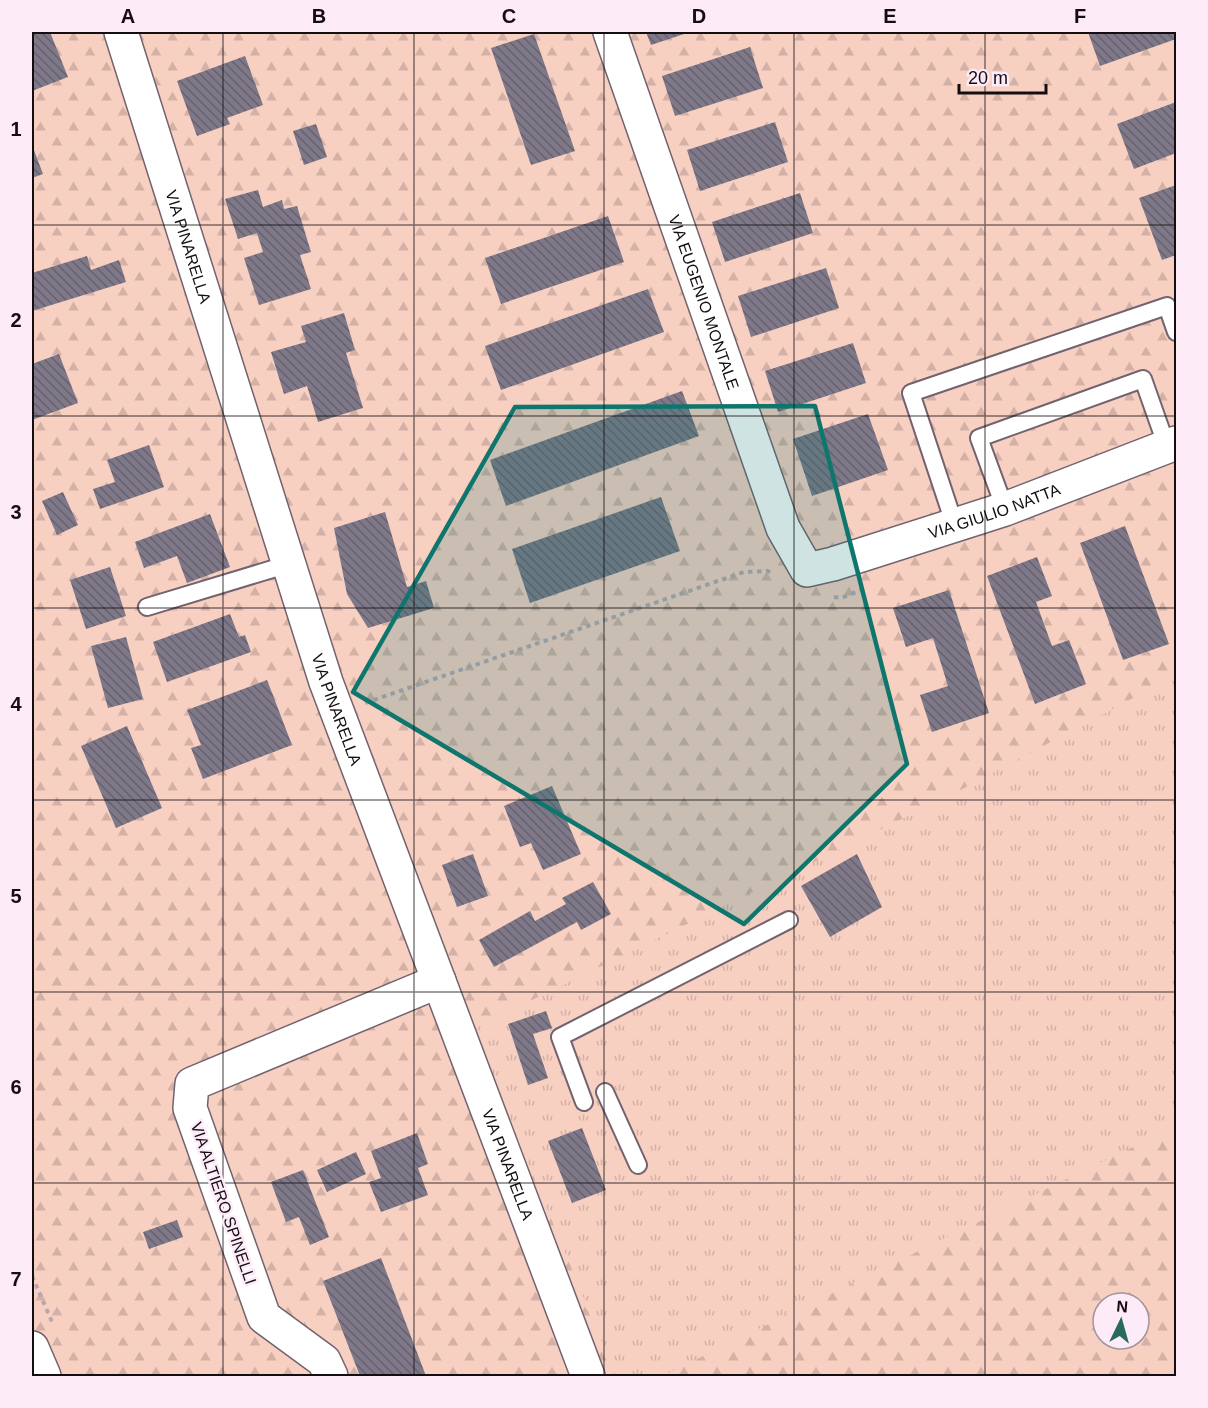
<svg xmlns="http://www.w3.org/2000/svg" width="1208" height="1408" viewBox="0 0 1208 1408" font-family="Arial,sans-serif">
	<defs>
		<pattern id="forest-firs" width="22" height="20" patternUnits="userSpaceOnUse" patternTransform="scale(1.5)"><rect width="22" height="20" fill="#f8d0c2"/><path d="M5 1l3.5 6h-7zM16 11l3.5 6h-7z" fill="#d4b1a6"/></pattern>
		<pattern id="park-tufts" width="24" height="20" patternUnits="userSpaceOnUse" patternTransform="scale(1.5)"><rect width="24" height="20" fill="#f8d0c2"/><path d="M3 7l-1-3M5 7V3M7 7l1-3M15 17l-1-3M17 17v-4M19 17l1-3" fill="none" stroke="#d4b1a6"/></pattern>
		<pattern id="building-back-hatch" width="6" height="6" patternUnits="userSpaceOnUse" patternTransform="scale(1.5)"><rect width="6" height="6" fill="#7e7888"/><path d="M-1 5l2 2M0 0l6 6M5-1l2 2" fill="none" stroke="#66616e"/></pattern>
	</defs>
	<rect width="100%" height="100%" fill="#fdebf8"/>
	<!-- forest -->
	<path fill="url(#forest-firs)" fill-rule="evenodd" d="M32 32H1176V1376H32ZM1103 1303H1139V1339H1103Z"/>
	<!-- park -->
	<path fill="url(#park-tufts)" d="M1176 675V1126L662 1376H616L473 1029 953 794Z"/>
	<!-- building -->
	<path fill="url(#building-back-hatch)" d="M35 32H50L68 77 32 91V33Z
		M646 32H690L651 45Z
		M1088 32H1176V39L1100 66Z
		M534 34 575 151 531 165 491 48Z
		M750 47 763 88 675 116 662 76Z
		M245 56 263 105 227 118 230 124 197 136 177 81Z
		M1176 102V153L1134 169 1117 124Z
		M775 122 788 162 700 191 687 150Z
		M316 124 327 157 304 165 293 131Z
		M32 145 43 174 32 178Z
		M1176 185V255L1162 260 1139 198Z
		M258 190 263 207 282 200 284 209 297 206 311 252 300 255 311 289 259 305 244 258 263 252 257 233 238 239 225 199Z
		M800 193 813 233 725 262 712 222Z
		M608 216 624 262 501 304 485 258Z
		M87 256 91 270 119 260 126 282 32 311V273Z
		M826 268 839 308 751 337 738 296Z
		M648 289 664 332 501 390 485 346Z
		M344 313 355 350 346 353 363 408 318 422 307 386 284 394 271 352 306 342 301 326Z
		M853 343 866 383 778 412 765 371Z
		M59 354 78 403 32 420V364Z
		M682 391 699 436 506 506 490 460Z
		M868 414 888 470 812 496 793 439Z
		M149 445 164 487 100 509 93 489 115 482 107 460Z
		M63 492 78 525 57 535 42 501Z
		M661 497 680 551 530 603 512 549Z
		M385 512 407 587 426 581 434 608 368 628 347 594 334 528Z
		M210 514 230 567 187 583 177 556 144 568 135 542Z
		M1125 526 1169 644 1123 660 1080 543Z
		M1037 557 1052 596 1036 602 1052 646 1069 640 1086 684 1035 704 987 576Z
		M110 567 126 616 86 629 70 580Z
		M949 590 989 713 932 732 920 695 948 686 933 638 906 647 893 608Z
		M230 614 239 637 245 635 251 652 167 682 153 642Z
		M126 637 143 699 108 708 91 646Z
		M267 680 292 745 203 779 191 748 201 745 187 710Z
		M127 726 162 808 116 828 81 746Z
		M552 786 581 854 543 870 531 843 520 847 504 806Z
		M473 854 488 896 457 907 442 865Z
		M857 854 882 907 830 937 801 886Z
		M593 882 611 914 581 930 577 922 494 967 479 940 530 911 535 921 566 904 562 898Z
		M546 1011 552 1028 533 1034 548 1078 528 1085 508 1024Z
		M582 1128 606 1190 572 1203 548 1141Z
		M417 1133 428 1164 418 1168 428 1195 381 1212 369 1182 381 1178 371 1151Z
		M356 1152 366 1174 327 1192 317 1170Z
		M303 1170 329 1237 310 1245 299 1217 286 1222 271 1182Z
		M177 1220 183 1237 149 1249 143 1232Z
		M381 1258 426 1376H360L323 1281Z"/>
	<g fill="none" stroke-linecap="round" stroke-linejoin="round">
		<!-- lane casing -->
		<g stroke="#72636e" stroke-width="20">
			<path id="lane" d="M1005 509 979 438 1143 379 1167 447
				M955 526 911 393 1167 306 1176 332
				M147 607 289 564
				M605 1092 638 1165
				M584 1102 560 1037 789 920"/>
		</g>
		<!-- street casing -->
		<g stroke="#72636e" stroke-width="36">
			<g id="street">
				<path id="s1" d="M610 32 783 528 807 570 833 564 1005 509 1176 443"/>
				<path d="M32 1348 44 1376"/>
				<path d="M331 1376 324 1361 264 1317 190 1108 192 1084 439 981"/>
			</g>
		</g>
		<!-- secondary casing -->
		<g stroke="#72636e" stroke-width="36">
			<g id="secondary">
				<path id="s2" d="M121 32 326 682 588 1376"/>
			</g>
		</g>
		<!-- path -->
		<path stroke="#b6a7b1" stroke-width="4" stroke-dasharray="4.5 4.5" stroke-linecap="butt" d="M834 597 841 598 861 590
			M365 703 744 572 768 571 772 574
			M32 1276 53 1324"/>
		<!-- lane -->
		<use href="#lane" stroke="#fff" stroke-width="16"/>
		<!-- street -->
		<use href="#street" stroke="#fff" stroke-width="33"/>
		<!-- secondary -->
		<use href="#secondary" stroke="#fff" stroke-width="33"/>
	</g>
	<!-- marked area -->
	<path fill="#0f766e" fill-opacity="0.2" stroke="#0f766e" stroke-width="4.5" stroke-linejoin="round" d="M815 406 907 764 744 924 353 692 515 407Z"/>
	<!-- grid -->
	<path fill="none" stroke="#140e12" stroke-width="1.5" stroke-opacity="0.55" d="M223 32V1376M414 32V1376M604 32V1376M794 32V1376M985 32V1376M32 225H1176M32 416H1176M32 608H1176M32 800H1176M32 992H1176M32 1183H1176"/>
	<g text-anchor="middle" stroke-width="5" stroke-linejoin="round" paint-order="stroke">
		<!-- street labels -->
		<g font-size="16" fill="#140e12" stroke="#fdebf8">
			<text dy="6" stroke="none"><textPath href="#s2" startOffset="225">VIA PINARELLA</textPath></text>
			<text dy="6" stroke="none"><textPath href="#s1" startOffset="286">VIA EUGENIO MONTALE</textPath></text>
			<text dy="6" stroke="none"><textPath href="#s1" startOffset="770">VIA GIULIO NATTA</textPath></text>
			<text dy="6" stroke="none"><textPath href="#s2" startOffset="711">VIA PINARELLA</textPath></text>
			<text dy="6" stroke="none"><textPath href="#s2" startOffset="1197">VIA PINARELLA</textPath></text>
			<text transform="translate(224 1203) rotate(71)" y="6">VIA ALTIERO SPINELLI</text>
		</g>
	</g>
	<!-- border -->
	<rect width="1208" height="1408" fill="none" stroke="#fdebf8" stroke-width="66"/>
	<!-- north arrow -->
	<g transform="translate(1121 1321) rotate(5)"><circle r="28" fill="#fdebf8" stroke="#a0939c" stroke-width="1.5"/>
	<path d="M0-4.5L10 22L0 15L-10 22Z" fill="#286a5b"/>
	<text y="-9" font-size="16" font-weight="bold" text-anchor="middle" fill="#140e12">N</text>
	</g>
	<!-- scale -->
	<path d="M959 84v9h87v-9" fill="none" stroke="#140e12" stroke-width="3"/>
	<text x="968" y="84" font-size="18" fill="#140e12" stroke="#fdebf8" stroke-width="4.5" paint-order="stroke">20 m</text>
	<rect x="33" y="33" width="1142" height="1342" fill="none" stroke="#140e12" stroke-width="2"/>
	<g font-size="20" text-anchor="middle" font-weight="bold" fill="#140e12">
		<text x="128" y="23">A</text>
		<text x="319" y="23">B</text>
		<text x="509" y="23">C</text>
		<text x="699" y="23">D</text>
		<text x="890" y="23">E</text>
		<text x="1080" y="23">F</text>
		<text x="16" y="136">1</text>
		<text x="16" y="327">2</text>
		<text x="16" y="519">3</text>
		<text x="16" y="711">4</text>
		<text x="16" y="903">5</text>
		<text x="16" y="1094">6</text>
		<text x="16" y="1286">7</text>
	</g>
</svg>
